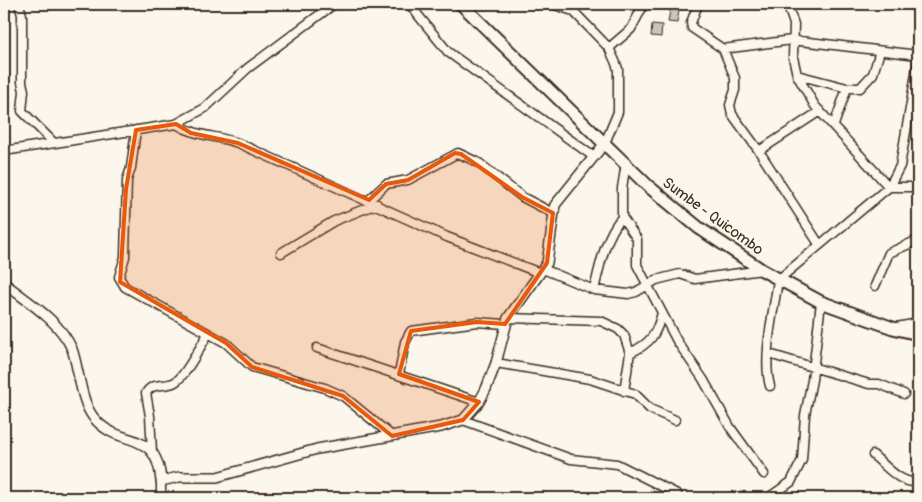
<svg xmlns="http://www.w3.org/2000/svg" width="922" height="502" viewBox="0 0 922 502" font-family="Pangolin,sans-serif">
	<rect width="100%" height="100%" fill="#fbf7ec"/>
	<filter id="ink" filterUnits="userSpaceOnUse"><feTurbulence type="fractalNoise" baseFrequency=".02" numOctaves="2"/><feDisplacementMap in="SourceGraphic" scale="10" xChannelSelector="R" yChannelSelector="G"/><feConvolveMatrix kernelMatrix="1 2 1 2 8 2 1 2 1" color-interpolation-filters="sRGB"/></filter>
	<g filter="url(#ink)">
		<!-- building -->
		<path fill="#ccc4b9" stroke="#3b2a1e" d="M671 4H680L677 23 668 22Z
			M652 24 662 25 661 37 651 36Z"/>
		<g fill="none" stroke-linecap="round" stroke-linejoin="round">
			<!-- minor casing -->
			<g stroke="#3b2a1e" stroke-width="11">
				<path id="minor" d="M19 4 22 15V82L24 91 22 111 54 143
					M409 4 448 52 594 157
					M552 4 573 11 578 16 609 48 615 61 618 69V112L605 143
					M698 4 691 23 692 28 723 49 735 78V90L730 105 732 114 759 151 819 244
					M787 4 794 24 793 57 797 75 815 106 889 187H918
					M609 48 631 29 644 4
					M723 49 792 40 918 55
					M797 75 847 88H860L873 74 880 51
					M176 124C198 137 215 135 238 143L447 237 540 273
					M834 125 847 88
					M136 130 131 168 127 180 125 257 119 277 125 287 226 343 252 367 325 388 343 396 392 436
					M4 151 176 124 205 108 248 68 334 4
					M759 151 820 111
					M626 163 622 188V217L637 239V265L677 341 703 379 730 427 764 474
					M369 200 386 184 408 180 458 153 479 163 522 197 553 213
					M281 253 334 221 377 204
					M543 269 594 290 628 294 636 292 656 280 680 274 695 279 762 270
					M875 286 889 253 918 240
					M594 290C600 265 605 237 622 217
					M508 318 601 321 618 329 624 335 630 353 624 391
					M897 327 918 323
					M317 348 479 402
					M630 353C651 343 656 335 662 313
					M769 354 869 384H879L904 394
					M496 363 590 379 635 394 650 409 675 420
					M399 374 405 342 411 331 477 322 505 324
					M770 386C762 357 774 310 778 280L889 187 900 166 918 62
					M463 420 571 459 617 464 677 494
					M152 452 150 416 146 393C153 381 165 388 175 382 185 377 201 345 208 334
					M873 455C886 466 900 484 918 482
					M161 498V481
					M768 498 791 482 802 460 805 415 812 380 821 302"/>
			</g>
			<!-- tertiary casing -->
			<g stroke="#3b2a1e" stroke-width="12">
				<path id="tertiary" d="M4 283C27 301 60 321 72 349 79 369 81 403 94 418 119 449 157 427 161 481L179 477H217L317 449 441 427 463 420 479 402 486 389 496 363 508 318 547 263 555 205 605 143"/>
			</g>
			<!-- primary casing -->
			<g stroke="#3b2a1e" stroke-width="15">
				<path id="primary" d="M461 4 648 186 699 228 762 270 821 302 893 328 918 334"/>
			</g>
			<!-- minor -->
			<use href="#minor" stroke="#fbf7ec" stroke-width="8"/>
			<!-- tertiary -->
			<use href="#tertiary" stroke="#fbf7ec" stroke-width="9"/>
			<!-- primary -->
			<use href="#primary" stroke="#fbf7ec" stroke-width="11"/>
		</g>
	</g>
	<!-- marked area -->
	<path fill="#e8590c" fill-opacity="0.2" stroke="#e8590c" stroke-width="4" stroke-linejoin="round" d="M176 124 191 133 238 143 369 200 386 184 408 180 455 153 461 154 522 197 553 213 547 263 505 324 477 322 411 331 399 374 479 402 463 420 392 436 343 396 252 367 226 343 120 282 126 189 136 130Z"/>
	<g text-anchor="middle" stroke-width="4" stroke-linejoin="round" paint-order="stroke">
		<!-- street labels -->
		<g font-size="15" fill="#3b2a1e" stroke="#fbf7ec">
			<text transform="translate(713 216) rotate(36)" y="5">Sumbe - Quicombo</text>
		</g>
	</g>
	<!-- margin -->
	<rect width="922" height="502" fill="none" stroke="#fbf7ec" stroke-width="20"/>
	<rect x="10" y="10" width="902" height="482" fill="none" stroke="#3b2a1e" stroke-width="2" filter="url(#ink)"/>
</svg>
